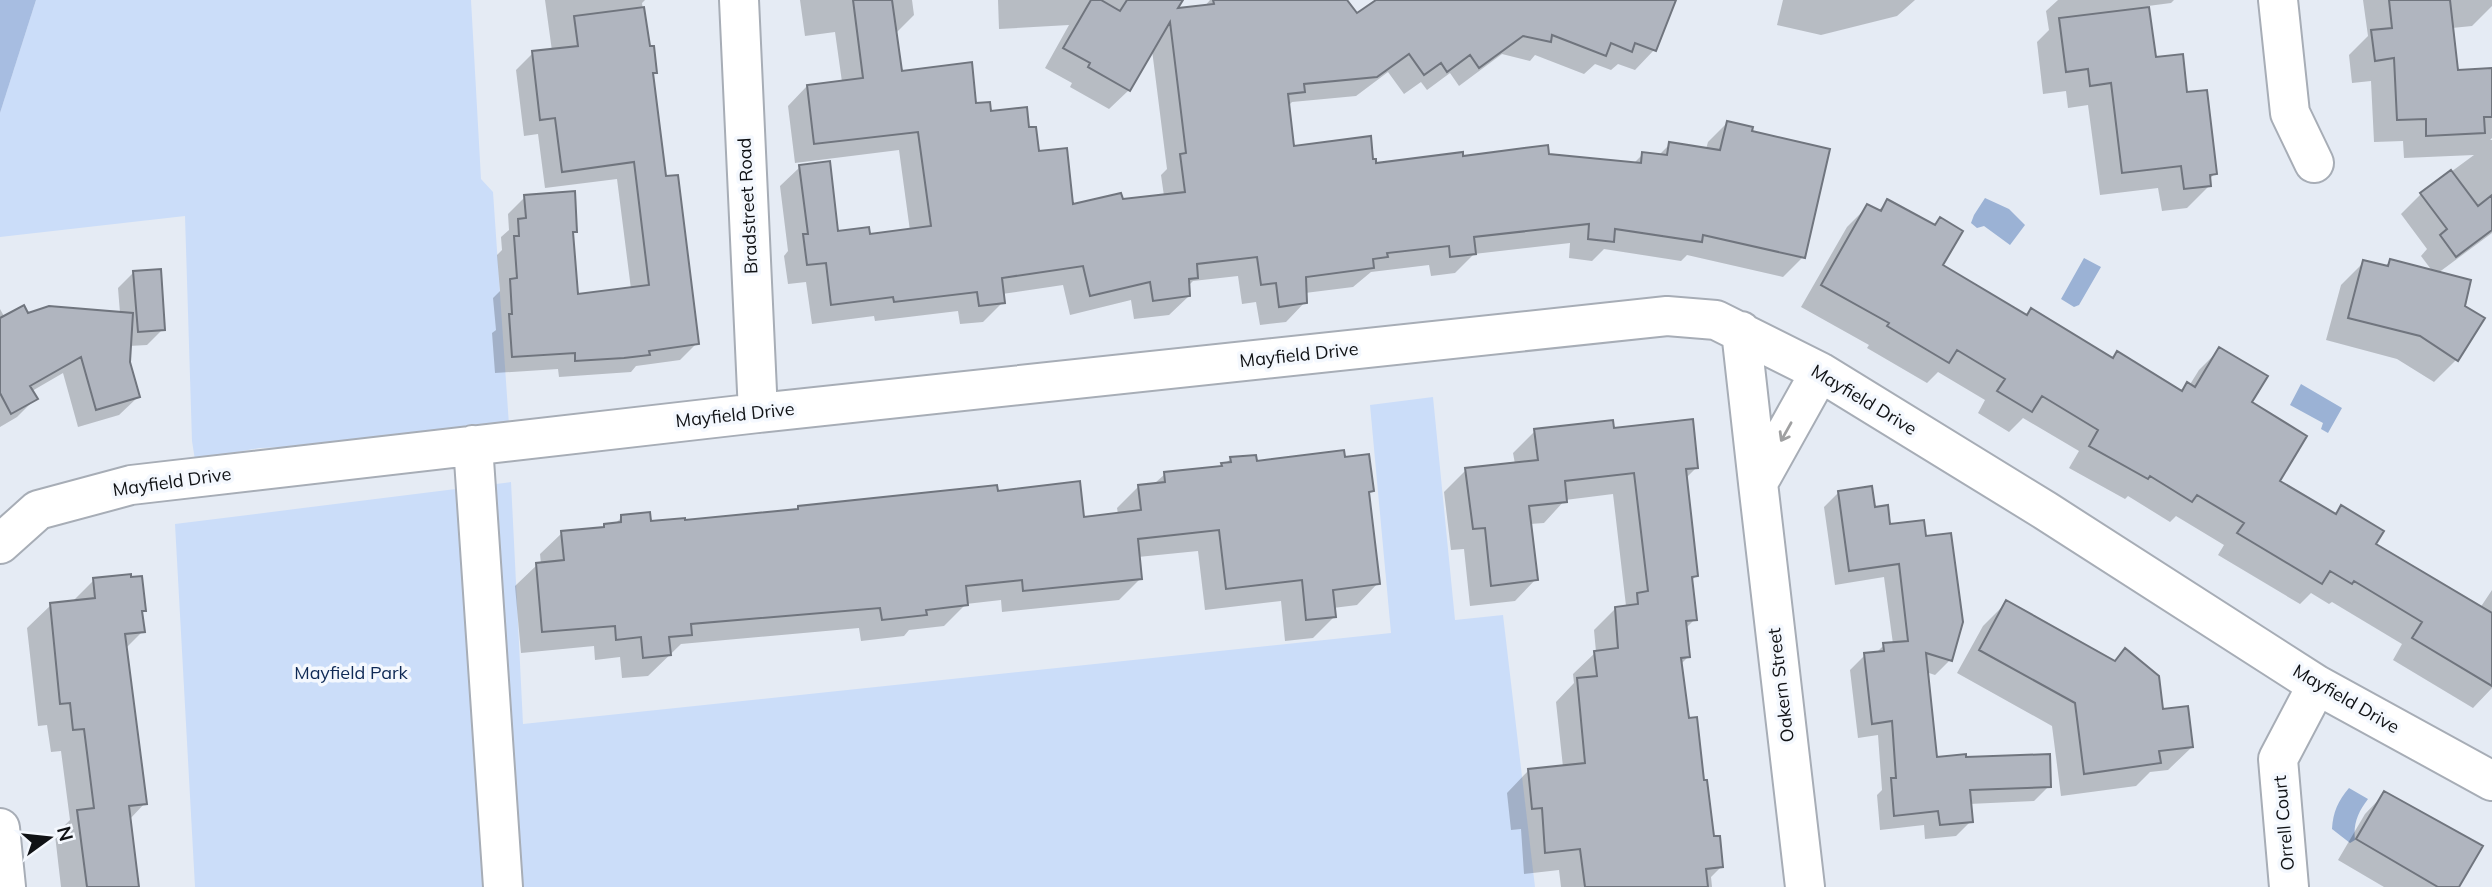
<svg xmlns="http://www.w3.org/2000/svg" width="2492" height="887" viewBox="0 0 2492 887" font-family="Mulish,sans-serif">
	<rect width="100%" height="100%" fill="#e5ebf4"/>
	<!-- green -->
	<path fill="#cbddf9" d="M36 0H471L481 179 493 192 509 425 345 445 259 448 195 460 192 441 185 216 0 237V113Z
		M1433 397 1455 620 1503 615 1535 887H195L175 524 511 482 523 724 1391 633 1370 405Z"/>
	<!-- forest -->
	<path fill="#a7bde1" d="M0 0H36L0 113Z"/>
	<!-- water -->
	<path fill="#9bb2d5" d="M1985 198 2009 209 2025 225 2010 245 1984 226 1977 228 1971 223 1974 215Z
		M2084 258 2101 267 2079 305 2074 307 2061 299Z
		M2301 384 2342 408 2328 433 2321 429 2323 423 2290 405Z
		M2349 788 2368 799C2358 812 2353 824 2355 840L2350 843 2332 829C2333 812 2338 801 2349 788Z"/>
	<!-- shadow -->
	<path fill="#0003" d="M545 0H645L642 3 648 48 655 72 651 76 665 178 697 343 680 360 636 366 631 372 559 377 558 369 495 373 492 333 496 330 493 298 500 291 497 255 502 250 501 237 509 230 508 214 525 197 575 231 571 235 577 296 631 289 617 179 545 188 538 134 524 136 516 70 533 53 552 51Z
		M800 0H912L914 15 895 34 900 73 1027 129 1037 153 1071 206 1164 196 1161 175 1167 169 1152 50 1129 90 1109 109 1070 87 1072 83 1045 68 1069 25 999 29 998 0H1160L1178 10 1204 7 1210 0H1345L1356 16 1379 0H1658L1654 50 1635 70 1618 64 1611 70 1595 64 1584 74 1535 55 1530 61 1502 54 1459 86 1450 73 1427 90 1421 82 1404 94 1388 72 1356 96 1292 102 1287 107 1292 147 1372 161 1375 165 1462 158 1548 156 1633 164 1643 154 1658 156 1670 144 1706 149 1708 142 1727 123 1803 257 1783 277 1687 255 1681 261 1604 249 1592 261 1569 258 1570 243 1474 254 1455 273 1431 276 1429 265 1371 272 1353 287 1305 293V302L1286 322 1260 325 1256 302 1242 304 1238 276 1193 281 1188 286 1189 296 1169 315 1134 319 1131 300 1070 315 1063 285 1002 294 1003 302 983 322 960 324 958 311 875 321 874 316 812 324 806 282 788 284 784 256 788 251 780 186 800 167 836 233 868 236 910 231 899 150 795 163 788 106 807 86 842 82 835 32 805 36Z
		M1783 0H1915L1897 16 1821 35 1777 25Z
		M2058 0H2174L2171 3 2148 6 2154 59 2186 94 2215 173 2209 180 2210 185 2187 208 2162 211 2158 188 2100 195 2088 105 2068 108 2066 91 2043 94 2037 42 2049 30 2046 11Z
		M2363 0H2492V6L2472 26 2452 28 2457 71 2492 70V138L2490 140H2492V233L2438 273 2463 307 2457 359 2434 382 2397 359 2326 340 2341 285 2364 262 2384 267 2391 261 2433 272 2421 256 2427 249 2401 214 2421 194 2474 155 2404 158 2403 141 2374 142 2371 81 2352 83 2349 55 2368 36Z
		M1888 201 1933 226 1940 219V266L2025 317 2031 310 2112 359 2117 353 2180 392 2187 384 2189 386 2199 370 2220 349 2250 403 2278 481 2334 515 2342 508 2374 545 2480 608 2492 590V688L2473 708 2393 660 2402 644 2332 602 2329 604 2311 593 2300 604 2218 555 2224 545 2176 516 2170 522 2128 496 2125 499 2069 468 2079 451 2023 418 2009 432 1978 413 1985 400 1938 372 1927 383 1867 348 1869 345 1801 307 1847 227 1868 206 1878 211Z
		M134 272 163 329 147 345 129 346 128 362 138 397 119 415 78 427 63 373 32 391 35 399 17 417 0 427V309L5 318 27 315 120 313 118 288Z
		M1613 430 1697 467 1685 479 1696 576 1691 581 1695 619 1685 629 1688 657 1680 665 1687 720 1712 838 1722 866 1711 877 1712 887H1561L1559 870 1524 874 1521 829 1511 830 1507 793 1528 771 1563 767 1556 702 1574 683 1573 674 1596 652 1594 630 1616 608 1626 606 1613 494 1565 500 1544 523 1530 524 1536 579 1515 601 1470 606 1464 549 1451 550 1444 492 1466 470 1515 464 1513 453 1535 431Z
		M1231 459 1256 463 1343 459 1372 490 1368 495 1378 583 1357 605 1333 608 1335 616 1313 638 1285 641 1281 601 1205 610 1198 551 1138 557 1141 578 1119 600 1002 612 1001 600 966 604 944 626 909 630 904 636 861 641 859 628 681 644 648 676 622 678 620 657 595 660 594 646 521 653 515 586 537 565 541 564 540 554 562 533 601 529 605 526 614 525 622 517 650 523 683 522 795 511 799 507 996 493 1082 519 1118 514 1117 508 1139 486 1154 484 1165 474 1219 468Z
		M1839 492 1874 509 1889 526 1950 660 1935 675 1926 672 1935 759H1965L2049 786 2034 801 1969 804 1971 821 1956 836 1925 839 1924 825 1880 830 1877 795 1882 790 1878 735 1858 738 1850 670 1865 655 1875 654 1884 645 1893 644 1884 577 1835 585 1824 507Z
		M94 580 144 610 141 614 143 631 125 649 145 803 129 820 138 887H61L55 835 70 820 61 751 51 752 47 725 38 726 27 628 51 605 72 602Z
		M2006 603 2114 662 2125 651 2162 711 2192 747 2168 770 2150 772 2136 786 2061 796 2052 726 1957 673 1983 626Z
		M2385 793 2457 887H2384L2338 860 2365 814Z"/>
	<!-- building -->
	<path fill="#b0b5bf" stroke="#70757e" stroke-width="2" d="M853 0H892L902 71 972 62 976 103 990 102 991 111 1027 107 1029 127H1036L1039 151 1067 148 1073 204 1121 193 1123 199 1185 192 1180 154 1186 153 1170 22 1130 91 1088 67 1090 63 1063 48 1091 0H1101L1120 11 1127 0H1183L1178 8 1214 4 1213 0H1347L1357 13 1376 0H1676L1656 51 1635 43 1632 52 1611 43 1606 56 1552 35 1551 42 1523 36 1479 68 1470 55 1447 72 1441 63 1424 75 1409 54 1377 77 1304 84 1305 92 1288 94 1294 146 1371 136 1373 159H1376V163L1463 152V156L1548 145 1549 154 1641 163 1642 152 1667 155 1669 142 1720 150 1727 121 1753 127 1752 131 1830 149 1805 258 1703 235 1702 242 1615 229 1614 242 1588 239 1589 224 1474 237 1476 254 1450 257 1449 246 1387 253 1388 257 1373 259 1374 268 1306 277 1307 303 1279 307 1276 283 1261 285 1257 257 1197 264 1198 278 1189 279 1190 296 1153 301 1150 282 1090 296 1083 266 1002 278 1005 303 979 306 977 292 894 302 893 297 831 305 826 263 807 265 803 234H808L799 165 830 161 838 231 869 227 870 234 931 226 918 132 814 144 807 85 863 78Z
		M2389 0H2450L2458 70 2492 68V117H2484L2485 133 2426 136V119L2397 120 2394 58 2375 61 2371 30 2392 28Z
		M644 7 650 46H654L657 73H653L666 176 678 175 699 344 649 351 650 355 624 358 575 361V353L512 357 509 314H512L510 279 517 278 514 236H519L518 219 526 218 524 195 575 191 577 232H573L578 294 649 285 634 162 562 172 555 118 540 120 532 51 578 46 574 16Z
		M2149 7 2156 57 2183 54 2187 92 2207 90 2217 174 2210 175 2211 186 2184 189 2181 166 2122 173 2111 83 2090 86 2088 69 2066 72 2059 18Z
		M2451 170 2478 206 2492 195V230L2456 257 2440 235 2447 229 2420 193Z
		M1887 199 1935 225 1940 217 1963 231 1943 265 2027 315 2031 308 2113 358 2117 351 2182 391 2187 382 2195 387 2219 347 2268 376 2252 402 2307 436 2280 481 2336 514 2341 505 2384 531 2376 544 2492 613V686L2412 638 2422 622 2354 581 2352 584 2330 571 2322 584 2237 533 2244 523 2197 495 2192 502 2150 476 2148 479 2089 446 2098 430 2042 396 2032 412 1997 391 2005 379 1957 350 1949 363 1887 326 1889 323 1821 285 1867 204 1881 211Z
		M2390 259 2471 280 2465 306 2485 318 2458 361 2420 336 2348 318 2363 260 2388 266Z
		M161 269 165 330 138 332 133 271Z
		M24 305 28 313 49 306 133 313 130 362 140 397 96 410 81 357 30 386 38 399 11 414 0 393V318Z
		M1693 419 1698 468 1686 469 1698 576 1692 577 1697 620 1686 621 1690 657 1681 658 1689 718 1697 717 1704 780H1707L1714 836H1720L1723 867 1706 869 1708 887H1585L1580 849 1545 853 1542 808 1532 809 1528 769 1585 763 1577 678 1597 676 1594 651 1618 648 1615 607 1638 604 1637 593 1648 591 1634 473 1565 481 1567 502 1529 506 1538 580 1491 586 1485 528 1473 529 1465 468 1538 460 1534 429 1613 420 1614 428Z
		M1344 450 1345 457 1369 454 1374 491 1369 492 1380 584 1333 590 1336 617 1306 620 1302 580 1226 589 1219 530 1138 539 1142 579 1023 591 1022 580 966 586 968 605 926 610 927 615 882 620 880 608 691 624 692 635 669 637 671 655 643 658 641 637 616 640 615 626 542 632 536 563 564 560 561 531 604 527V524L621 522V515L650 512 651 521 685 518V520L798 509V506L997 485 998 491 1080 481 1084 517 1141 510 1138 485 1165 482 1164 472 1222 466 1221 463 1231 462 1230 457 1256 455 1257 461Z
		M1872 486 1875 507 1888 505 1890 524 1924 520 1926 536 1951 533 1963 622 1952 661 1926 653 1937 757 1966 754V757L2050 754 2051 787 1970 790 1973 822 1940 825 1938 811 1894 816 1891 778H1896L1892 721 1872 724 1864 653 1884 651 1883 643 1908 641 1899 564 1849 571 1838 491Z
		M131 574V577L142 576 146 611H142L145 632 125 634 147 804 129 806 139 887H87L77 810 94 808 84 729 73 730 70 703 60 704 50 603 95 598 93 578Z
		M2006 600 2115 661 2125 648 2159 676 2163 709 2188 706 2193 747 2159 751 2161 763 2084 774 2075 703 1979 650Z
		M2384 791 2483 846 2459 887H2438L2356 839Z"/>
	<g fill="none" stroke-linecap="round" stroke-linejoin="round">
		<!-- minor casing -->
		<g stroke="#a7adb6" stroke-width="42">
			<path id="minor" d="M739 0 758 413
				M2278 0 2290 113 2314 163
				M1741 331 1758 483 1820 372
				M473 445 503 887
				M1758 483 1805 887
				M0 544 38 510 131 485 758 413 1667 316 1716 320 1820 372 2046 511 2317 685 2492 781
				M0 828 6 887
				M2289 887 2278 759 2317 685"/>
		</g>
		<!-- minor -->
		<use href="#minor" stroke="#fff" stroke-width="38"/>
	</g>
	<!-- one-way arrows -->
	<defs><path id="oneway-shaft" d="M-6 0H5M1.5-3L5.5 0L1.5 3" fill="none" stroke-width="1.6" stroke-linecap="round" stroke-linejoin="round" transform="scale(1.75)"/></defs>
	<use stroke="#9fa0a1" href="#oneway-shaft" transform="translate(1786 432) rotate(119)"/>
	<g text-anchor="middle" stroke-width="7" stroke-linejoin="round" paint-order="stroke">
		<!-- street labels -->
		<g font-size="18" fill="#101215" stroke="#f4f8fe">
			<text transform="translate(748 206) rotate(-93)" y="6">Bradstreet Road</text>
			<text transform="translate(1299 355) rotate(-6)" y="6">Mayfield Drive</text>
			<text transform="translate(1864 400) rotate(31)" y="6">Mayfield Drive</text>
			<text transform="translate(735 415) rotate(-6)" y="6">Mayfield Drive</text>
			<text transform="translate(172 482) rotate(-8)" y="6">Mayfield Drive</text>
			<text transform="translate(1781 685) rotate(-97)" y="6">Oakern Street</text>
			<text transform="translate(2346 699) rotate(30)" y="6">Mayfield Drive</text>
			<text transform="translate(2284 823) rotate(-95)" y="6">Orrell Court</text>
		</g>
		<!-- park labels -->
		<g font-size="18" fill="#0e2955" stroke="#f4f8fe">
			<text x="351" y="679">Mayfield Park</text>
		</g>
	</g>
	<!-- north arrow -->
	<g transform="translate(49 838) rotate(75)" stroke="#f4f8fe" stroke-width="5" paint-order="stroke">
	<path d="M0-5L12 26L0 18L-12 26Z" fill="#101215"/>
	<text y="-10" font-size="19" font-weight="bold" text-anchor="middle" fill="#101215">N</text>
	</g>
</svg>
